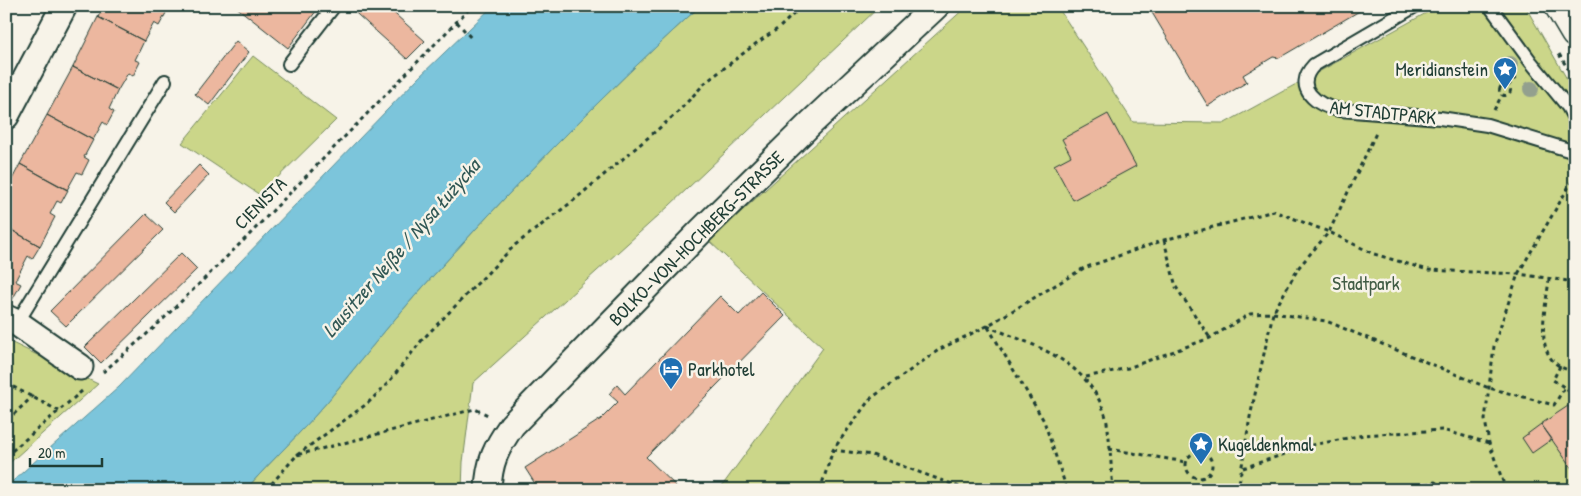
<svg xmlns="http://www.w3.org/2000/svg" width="1581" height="496" viewBox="0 0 1581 496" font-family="'Patrick Hand',sans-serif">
	<rect width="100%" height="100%" fill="#f7f3e8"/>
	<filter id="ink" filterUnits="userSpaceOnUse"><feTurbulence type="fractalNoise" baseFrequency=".02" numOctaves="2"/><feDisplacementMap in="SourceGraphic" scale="10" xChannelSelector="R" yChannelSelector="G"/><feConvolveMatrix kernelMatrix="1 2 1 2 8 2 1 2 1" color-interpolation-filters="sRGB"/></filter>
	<g filter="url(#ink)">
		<!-- green -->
		<path fill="#cbd689" stroke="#758a5e" d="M700 6H880L669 206 473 383 463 462 462 490H245C272 460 302 432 328 401 356 366 384 331 414 297 505 195 599 98 700 6Z
			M967 6H1057L1133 122 1225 123 1439 6H1525L1575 93V490H719L823 348 709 241Z
			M253 56 336 120 260 195 182 143Z
			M6 340 98 384 6 466Z"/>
		<!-- water -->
		<path fill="#7bc5db" stroke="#568f98" d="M493 6H700C599 98 505 195 414 297 384 331 356 366 328 401 302 432 272 460 245 490H6V487L119 387 418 78Z"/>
		<!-- building -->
		<path fill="#ecb79f" stroke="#1f3d34" d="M104 6H163L161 9 166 13 159 26 154 23 144 41 98 17Z
			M235 6H320L288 48Z
			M348 6H386L425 41 407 59Z
			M1148 6H1368L1279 58 1273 57 1243 75 1247 82 1208 106Z
			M98 17 144 41 135 60 140 62 133 76 128 73 118 90 73 67Z
			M236 41 249 52 209 105 195 94Z
			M73 67 118 90 109 109 114 112 107 125 103 122 93 140 47 115Z
			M1108 114 1136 166 1073 200 1054 165 1071 156 1062 139Z
			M47 115 93 140 84 157 89 160 82 174 77 172 67 190 20 164Z
			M20 164 68 190 61 203 57 201 50 214 55 217 40 246 6 227V191Z
			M199 165 209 175 174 212 164 202Z
			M146 214 163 230 66 326 50 311Z
			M6 227 40 246 32 259 28 256 15 281 21 284 11 302 6 300Z
			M181 253 197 269 101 363 85 347Z
			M761 292 785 316 646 457 680 490H539L525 468 601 419 618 402 609 394 617 385 625 394 720 296 739 315Z
			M1568 406 1575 417V473L1541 424Z
			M1541 424 1552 439 1532 453 1522 438Z"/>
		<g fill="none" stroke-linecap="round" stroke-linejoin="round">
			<!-- service casing -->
			<g stroke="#1f3d34" stroke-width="16">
				<path id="service" d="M1415 6 1314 65C1292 88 1317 106 1340 110L1440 118 1487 125 1575 152
					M1490 6 1531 62 1568 107 1575 120
					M289 64 334 6
					M17 323 165 81"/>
			</g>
			<!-- minor casing -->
			<g stroke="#1f3d34" stroke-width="29">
				<path id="minor" d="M6 116 64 6
					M6 318 17 323 80 367
					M488 490C489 462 496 448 512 425L701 231 811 123 936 6"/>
			</g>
			<!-- secondary casing -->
			<g stroke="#1f3d34" stroke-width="31">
				<path id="secondary" d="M1559 6 1575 33"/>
			</g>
			<!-- path -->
			<path stroke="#1f3d34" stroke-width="3" stroke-dasharray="4 4" stroke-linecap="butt" d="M457 22 471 38
				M1559 54 1575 81
				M1499.5 90a5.5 5.5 0 1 1 11 0a5.5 5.5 0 1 1-11 0Z
				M1508 86 1518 75
				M1494 110 1502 95
				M1164 240 1176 287 1210 338
				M1549 279C1546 309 1529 366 1575 371
				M987 326C1035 346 1086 359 1105 414 1110 430 1111 470 1113 490
				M988 327 1044 421 1067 490
				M1560 366 1553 380 1575 394
				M103 372 155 327 248 236 472 6
				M1086 377 1128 368 1210 338 1250 314 1273 313 1326 321 1489 388 1554 405 1565 387
				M6 383 59 411
				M6 417 14 414 33 396
				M1109 449 1186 462
				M833 450 872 455 968 490
				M1186 465a13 13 0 1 1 26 0a13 13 0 1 1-26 0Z
				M297 455 368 403 389 382 422 340 515 245 573 201 676 114 705 83 758 42 779 28 802 6
				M6 456 82 391
				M1243 468 1312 445 1364 435 1442 430 1489 443
				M266 490 297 455 475 409 490 416
				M820 490 833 450 870 399 940 349 987 326 1084 268 1164 240 1274 211 1329 232 1374 254 1428 270 1518 274 1575 282
				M1238 490 1250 417 1273 313 1299 267 1329 232 1377 131
				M1394 490 1435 482 1448 490
				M1506 490 1489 443 1485 420 1494 346 1518 274 1575 176"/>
			<!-- service -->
			<use href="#service" stroke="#f7f3e8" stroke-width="12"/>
			<!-- minor -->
			<use href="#minor" stroke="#f7f3e8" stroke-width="25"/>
			<!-- secondary -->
			<use href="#secondary" stroke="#f7f3e8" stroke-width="28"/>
		</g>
		<!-- trees -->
		<g fill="#93a08e">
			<circle cx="1510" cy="64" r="8"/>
			<circle cx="1531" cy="89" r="8"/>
		</g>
	</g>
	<!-- icons -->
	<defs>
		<g id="sight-pin" transform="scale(1.25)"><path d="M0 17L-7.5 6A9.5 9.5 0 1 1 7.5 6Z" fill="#1f6fb2" stroke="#f7f3e8"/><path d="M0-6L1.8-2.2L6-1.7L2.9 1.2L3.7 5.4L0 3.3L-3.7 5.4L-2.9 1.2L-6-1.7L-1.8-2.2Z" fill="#fff"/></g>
		<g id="hotel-pin" transform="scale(1.25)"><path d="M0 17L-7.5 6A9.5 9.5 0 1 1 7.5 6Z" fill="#1f6fb2" stroke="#f7f3e8"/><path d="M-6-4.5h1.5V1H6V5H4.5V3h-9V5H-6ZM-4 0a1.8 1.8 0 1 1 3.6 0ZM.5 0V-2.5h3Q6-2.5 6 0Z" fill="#fff"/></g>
	</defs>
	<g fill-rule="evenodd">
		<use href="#sight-pin" x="1505" y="69"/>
		<use href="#hotel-pin" x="671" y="369"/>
		<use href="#sight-pin" x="1201" y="444"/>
	</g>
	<g text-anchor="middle" stroke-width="5" stroke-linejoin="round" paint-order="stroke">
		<!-- poi labels -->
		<g font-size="19" fill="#1f3d34" stroke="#f7f3e8" text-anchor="start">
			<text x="1488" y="76" text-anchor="end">Meridianstein</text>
			<text x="688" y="376">Parkhotel</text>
			<text x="1218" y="451">Kugeldenkmal</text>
		</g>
		<!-- street labels -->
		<g font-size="19" fill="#1f3d34" stroke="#f7f3e8">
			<text transform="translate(1383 112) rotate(6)" y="7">AM STADTPARK</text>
			<text transform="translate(260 203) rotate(-45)" y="7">CIENISTA</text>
			<text transform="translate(696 238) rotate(-45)" y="7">BOLKO-VON-HOCHBERG-STRASSE</text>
		</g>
		<!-- park labels -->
		<g font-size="19" fill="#415c45" stroke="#f7f3e8">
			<text x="1366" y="290">Stadtpark</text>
		</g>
		<!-- water labels -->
		<g font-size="20" font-style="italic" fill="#315855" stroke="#f7f3e8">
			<text transform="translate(401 248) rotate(-49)" y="7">Lausitzer Neiße / Nysa Łużycka</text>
		</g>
	</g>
	<!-- margin -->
	<rect width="1581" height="496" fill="none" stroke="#f7f3e8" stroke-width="25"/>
	<rect x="12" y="12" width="1556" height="471" fill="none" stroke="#1f3d34" stroke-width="2" filter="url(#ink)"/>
	<!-- scale -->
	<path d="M30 458v8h72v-8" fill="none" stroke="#1f3d34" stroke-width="2.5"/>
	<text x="38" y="458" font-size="15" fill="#1f3d34" stroke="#f7f3e8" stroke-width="4" paint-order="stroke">20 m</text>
</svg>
